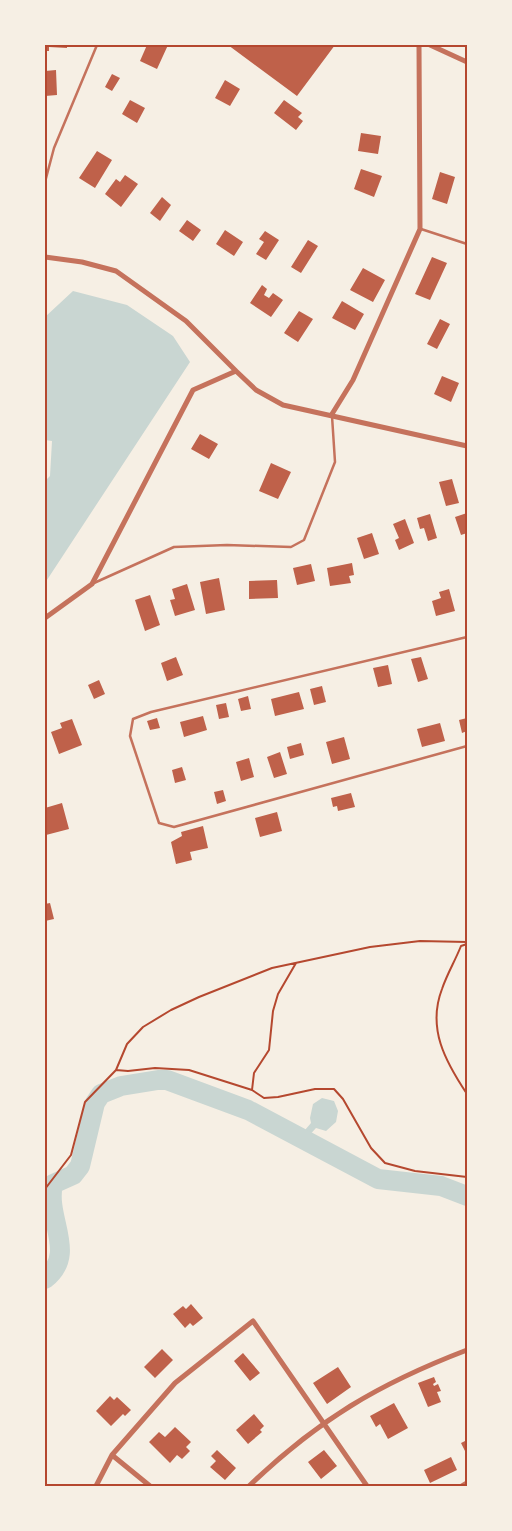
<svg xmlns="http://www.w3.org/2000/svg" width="512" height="1531" viewBox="0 0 512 1531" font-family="Helvetica,sans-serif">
	<rect width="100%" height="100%" fill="#f6efe4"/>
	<!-- water -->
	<path fill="#c9d6d2" d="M73 291 127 305 173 336 190 362 45 583V481L50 476 52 441 45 440V317Z
		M322 1098 334 1101 338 1111 336 1122 326 1131 316 1128 305 1140 299 1137 311 1123 310 1118 313 1104Z"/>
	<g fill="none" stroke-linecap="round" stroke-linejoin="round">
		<!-- river -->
		<path stroke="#c9d6d2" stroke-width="20" d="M45 1279C78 1253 45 1219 53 1184L73 1175 80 1166 95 1103 101 1094 121 1086 158 1080H167L248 1110 378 1179 441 1186 467 1196"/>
	</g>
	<!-- building -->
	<path fill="#bf614a" d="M45 45H67V48L49 47V51H45Z
		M147 45H168L157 69 140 61Z
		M228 45H335L297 96Z
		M56 70 57 95 45 96V71Z
		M112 74 120 78 112 91 105 87Z
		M225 80 240 89 230 106 215 98Z
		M130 100 145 108 137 123 122 114Z
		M284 100 302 113 298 117 303 121 296 130 274 113Z
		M361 133 381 136 378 154 358 151Z
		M97 151 112 160 95 188 79 178Z
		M361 169 382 176 374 197 354 189Z
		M440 172 455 177 447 204 432 199Z
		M125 175 138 184 121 207 105 194 116 179 120 182Z
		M162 197 171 205 160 221 150 213Z
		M187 220 201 230 193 241 179 231Z
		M225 230 243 242 234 256 216 244Z
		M265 231 279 240 266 260 256 254 264 242 259 239Z
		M308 240 318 246 301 273 291 267Z
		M432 257 447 263 430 300 415 294Z
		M363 268 385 280 373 302 350 290Z
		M262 285 267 289 264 295 269 298 273 293 283 300 271 317 250 303Z
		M342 301 364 314 355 330 332 318Z
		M299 311 313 319 298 342 284 333Z
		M440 319 450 324 437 349 427 344Z
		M442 376 459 383 451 402 434 394Z
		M200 434 218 444 209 459 191 449Z
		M271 463 291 472 278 499 259 491Z
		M452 479 459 503 446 506 439 482Z
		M467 513V533L461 535 455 517Z
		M430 514 437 538 428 541 424 528 420 529 417 518Z
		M405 519 414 543 399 550 395 540 399 538 393 524Z
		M372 533 379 554 364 559 357 538Z
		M352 563 354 575 349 576 351 583 330 586 327 568Z
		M311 564 315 581 297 585 293 568Z
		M219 578 225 610 206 614 200 582Z
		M277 580 278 598 249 599V581Z
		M187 584 195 610 175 616 170 600 175 599 172 589Z
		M449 589 455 611 436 616 432 601 441 598 439 592Z
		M150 595 160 625 145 631 135 600Z
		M176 657 183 675 167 681 161 663Z
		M421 657 428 679 418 682 411 659Z
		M388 665 392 684 378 687 373 668Z
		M99 680 105 694 94 699 88 685Z
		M322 686 326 702 314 705 310 689Z
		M299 692 304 709 275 716 271 699Z
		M248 696 251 709 241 711 238 699Z
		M226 703 229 717 219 719 216 705Z
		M203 716 207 730 184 737 180 722Z
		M157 718 160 728 150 730 147 721Z
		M467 718V731L462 733 459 720Z
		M72 719 82 745 59 754 51 732 62 728 60 723Z
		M440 723 445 741 422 747 417 729Z
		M344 737 350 759 332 764 326 742Z
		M301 743 304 755 290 759 287 747Z
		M280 752 287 774 274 778 267 757Z
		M249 758 254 777 241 781 236 762Z
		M182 767 186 780 175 783 172 770Z
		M223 790 226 801 217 804 214 792Z
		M351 793 355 807 338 811 337 806 333 807 331 798Z
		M62 803 69 829 46 835 45 808Z
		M277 812 282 831 260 837 255 818Z
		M203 826 208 848 190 852 192 860 176 864 171 842 182 836 181 832Z
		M50 903 54 919 45 921V904Z
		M191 1304 203 1318 193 1326 190 1323 185 1328 173 1314 183 1306 186 1309Z
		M162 1349 173 1360 155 1378 144 1367Z
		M243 1353 260 1373 250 1381 234 1361Z
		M338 1367 351 1387 327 1404 313 1383Z
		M434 1377 436 1382 433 1384 434 1386 438 1384 441 1391 437 1392 441 1402 428 1407 418 1383Z
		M110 1396 114 1400 117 1397 131 1410 125 1416 123 1414 111 1426 96 1411Z
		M394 1403 408 1428 388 1439 380 1424 376 1427 370 1416Z
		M254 1414 264 1426 260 1430 262 1432 248 1444 236 1430Z
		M175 1427 191 1442 186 1447 190 1451 182 1459 177 1455 170 1463 149 1442 159 1432 165 1437Z
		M467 1440V1455L461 1443Z
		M217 1450 236 1468 225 1480 210 1467 216 1461 211 1456Z
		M324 1450 337 1466 321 1479 308 1462Z
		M451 1457 457 1470 430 1483 424 1470Z"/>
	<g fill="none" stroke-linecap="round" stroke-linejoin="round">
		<!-- path -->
		<path stroke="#b5482f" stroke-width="2" d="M467 944 461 946C455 961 447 974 442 989 427 1028 445 1061 467 1094
			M116 1070 127 1044 143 1027 171 1010 199 997 272 968 370 947 420 941 467 942
			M252 1090 254 1073 269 1050 273 1011 278 994 296 963
			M45 1189 71 1155 85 1102 116 1070 128 1071 155 1068 189 1070 252 1090 264 1098 278 1097 315 1089H334L343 1099 371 1148 385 1163 415 1171 467 1177"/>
		<!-- service -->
		<path stroke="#c5725c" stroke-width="2.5" d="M45 182 54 148 97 45
			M421 229 467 244
			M94 583 174 547 227 545 291 547 304 540 335 462 332 416
			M467 637 151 712 133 719 130 736 159 823 174 827 467 746"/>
		<!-- minor -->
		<path stroke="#c5725c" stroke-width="5" d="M430 45 467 62
			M45 257 82 262 116 271 186 321 236 371
			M332 414 353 380 420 229 419 45
			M45 618 92 584 193 390 236 371 256 390 283 405 467 446
			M112 1455 150 1486
			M96 1486 112 1455 175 1383 253 1321 367 1486
			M249 1486C318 1420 378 1384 467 1350
			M462 1486 467 1483"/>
	</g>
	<!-- border -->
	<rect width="512" height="1531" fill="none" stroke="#f6efe4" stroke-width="92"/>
	<rect x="46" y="46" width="420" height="1439" fill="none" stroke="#b5482f" stroke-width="2"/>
</svg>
